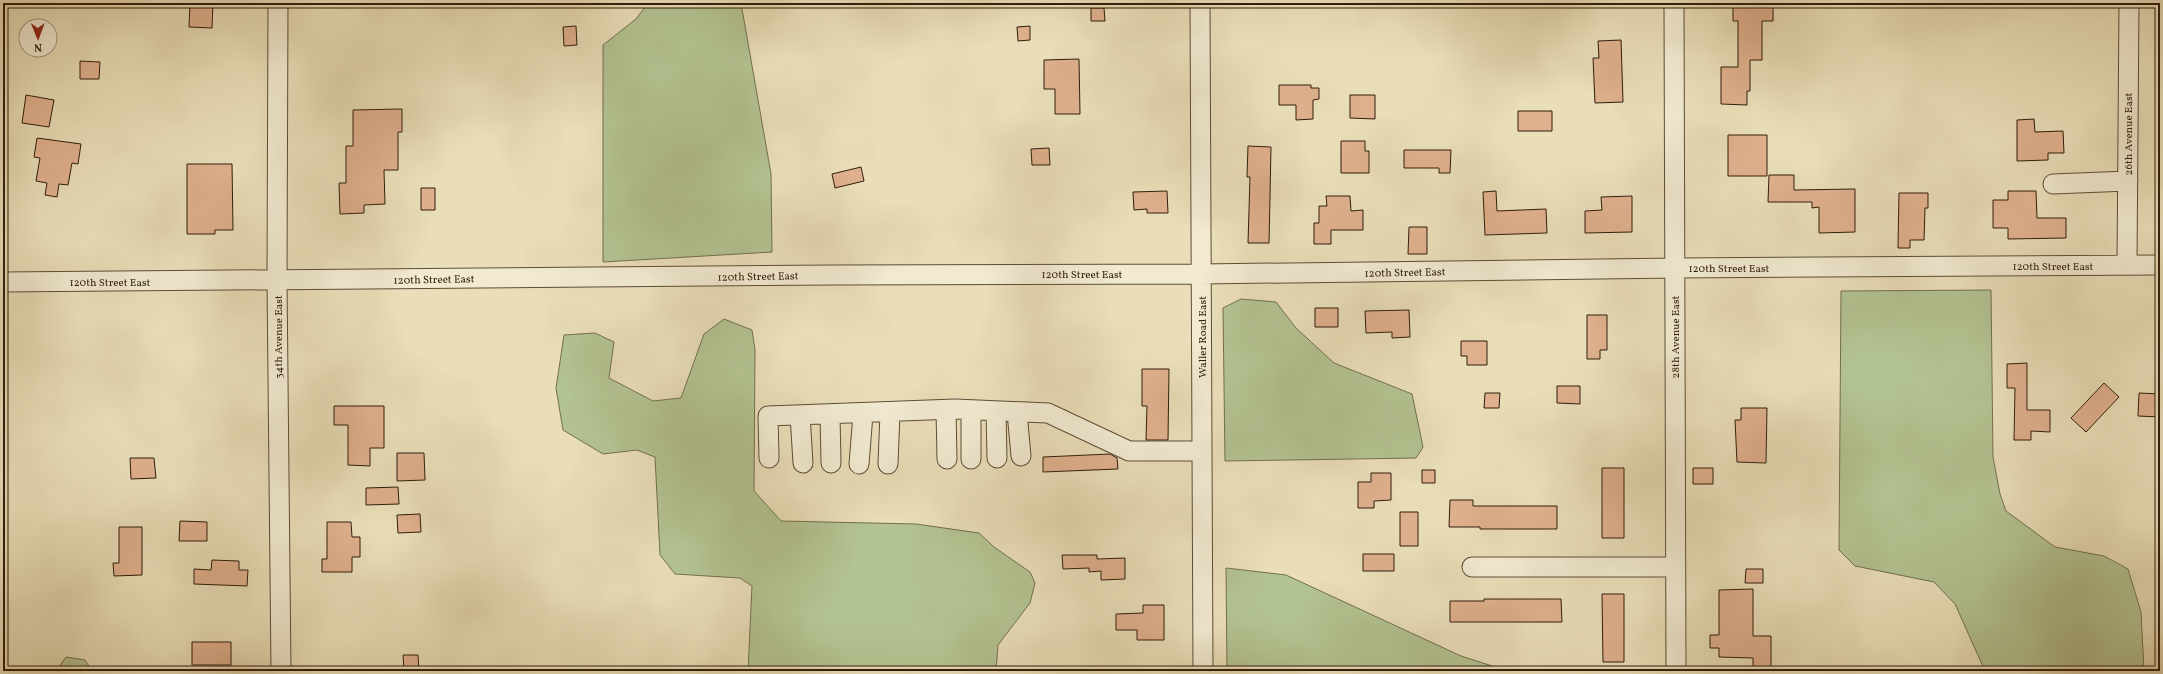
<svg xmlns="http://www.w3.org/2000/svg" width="2163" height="674" viewBox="0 0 2163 674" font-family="Vollkorn,serif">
	<rect width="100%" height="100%" fill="#e9deb8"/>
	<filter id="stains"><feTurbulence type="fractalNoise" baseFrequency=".005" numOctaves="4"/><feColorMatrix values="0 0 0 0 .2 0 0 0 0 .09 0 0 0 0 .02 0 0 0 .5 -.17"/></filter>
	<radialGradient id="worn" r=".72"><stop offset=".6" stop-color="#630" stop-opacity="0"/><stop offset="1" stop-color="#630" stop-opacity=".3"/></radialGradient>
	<!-- green -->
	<path fill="#b3c291" stroke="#726f4e" d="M648 3H741L771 174 772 252 603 262V45L636 19Z
		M1991 290 1993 457 2000 494 2006 511 2055 547 2104 556 2128 569 2141 612 2144 671H1985L1955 604 1934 582 1855 566 1839 550 1841 291Z
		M1241 299 1276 302 1296 328 1334 363 1412 394 1423 447 1416 458 1225 461 1223 308Z
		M724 319 752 330 755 350 754 491 781 521 916 524 979 533 994 547 1030 572 1035 583 1030 603 998 645 996 671H748L752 586 740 578 675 574 660 555 655 457 637 450 603 454 563 430 556 388 564 335 595 333 614 342 609 378 653 401 681 398 704 334Z
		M1226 568 1286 575 1461 656 1508 671H1227Z
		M66 657 85 660 92 671H56Z"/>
	<!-- building -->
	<path fill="#dfb08d" stroke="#301c0b" d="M190 3H213L212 28 189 27Z
		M1733 3 1773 5V21H1762V60H1750V91H1747V105L1721 104V67H1738V21H1733Z
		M1091 8H1104L1105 21H1091Z
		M576 26 577 45 564 46 563 27Z
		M1030 26V40L1018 41 1017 27Z
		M1621 40 1623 102 1595 103 1593 58H1599L1598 41Z
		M1079 59 1080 114H1055V89H1044V60Z
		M80 61 100 62 99 79H80Z
		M1279 85H1311V88H1319V99L1313 100V119L1296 120V105H1279Z
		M26 95 54 100 49 127 22 123Z
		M1350 95H1375V119L1350 118Z
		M402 109V132H398V170H384L385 204 364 205V213L340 214 339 183H346V146H353V110Z
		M1518 111H1552V131H1518Z
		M2034 119 2035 132 2063 131 2064 153H2048V160L2017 161V120Z
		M1728 135H1767V176H1728Z
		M37 138 81 144 78 164 72 163 68 185 59 184 57 197 45 195 47 183 36 181 40 158 34 157Z
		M1341 141H1365V151H1369V173H1341Z
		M1248 146 1271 147 1269 243H1248L1250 177H1247Z
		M1049 148 1050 165H1032L1031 149Z
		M1404 150H1451L1450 173H1439V168H1404Z
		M187 164H232L233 230H215V234H187Z
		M861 167 864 181 835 188 832 174Z
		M1769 175H1794V190L1855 189V232L1819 233V207L1812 208V202H1768Z
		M421 188H435V210H421Z
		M1167 191 1168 213H1147V209L1134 210 1133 192Z
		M1496 191 1497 211 1546 209 1547 233 1485 235 1483 192Z
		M2008 191H2036L2037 218H2066V238L2008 239V228H1993V200H2008Z
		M1899 193H1928V208H1925L1924 240H1910V248H1898Z
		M1326 196H1350L1351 211 1363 210V230H1331V244H1314V223H1319V206H1327Z
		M1632 196V232L1585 233V211L1602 210 1601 197Z
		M1409 227H1427V254H1408Z
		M1315 308H1338V327H1315Z
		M1409 310 1410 337 1392 338V332L1366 333 1365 311Z
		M1587 315H1607V350H1600V359H1587Z
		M1461 341H1487V365H1467V356H1461Z
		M2027 363V410H2050V432L2031 431V440H2014L2015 388H2007V364Z
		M1142 369H1169L1168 440H1146L1147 406H1142Z
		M2104 383 2119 397 2086 432 2071 418Z
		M1557 386H1580V404L1557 403Z
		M1485 393H1500L1499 408H1484Z
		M2139 393 2160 394V417L2138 416Z
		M334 406H384V448H370V466L348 465V425H334Z
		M1741 408H1767L1766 463 1737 462 1735 420H1741Z
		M397 453H424L425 480 397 481Z
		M1110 454 1117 458 1118 469 1043 472V457Z
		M130 458H154L156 478 131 479Z
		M1602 468H1624V538H1602Z
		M1693 468H1713V484H1693Z
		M1422 470H1435V483H1422Z
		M1371 473H1391V500L1374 501V508H1358V482H1371Z
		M398 487 399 504 366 505V488Z
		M1450 500H1473V506H1557V529H1480V527H1449Z
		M1400 512H1418V546H1400Z
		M420 514 421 532 398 533 397 515Z
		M180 521 207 522V541H179Z
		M327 522H351L352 537H360V557H352V572H322V559H327Z
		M119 527H142V575L114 576 113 563H119Z
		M1363 554H1394V571H1363Z
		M1062 555H1097V559L1125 558V579L1101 580V571L1089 572V568L1063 569Z
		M212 560 239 561V570H248L247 586 194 584V569L211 570Z
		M1746 569H1763V583H1745Z
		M1753 589V636H1771V670H1753V658L1719 657V648H1710V635H1719V590Z
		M1602 594H1624V662H1603Z
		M1484 599H1561L1562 622H1450V601H1484Z
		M1143 605H1164V640H1137V630H1116V614L1143 613Z
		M192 642H231V665H192Z
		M403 655H418L419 671H404Z"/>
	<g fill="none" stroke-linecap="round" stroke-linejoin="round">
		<!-- minor casing -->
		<g stroke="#5e4c36" stroke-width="21">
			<path id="minor" d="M278 3 277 280 281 671
				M1200 3 1203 671
				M1674 3 1676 671
				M2053 184 2128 181
				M2127 265 2129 3
				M3 282 833 275 1201 274 1676 268 2160 265
				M946 410 947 459
				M996 411 997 458
				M1017 412 1021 456
				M800 415 803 463
				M830 415 831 463
				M769 458 768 416 955 409 1048 413 1129 451H1202
				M971 459V410
				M859 464 863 414
				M888 464 890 413
				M1472 567H1675"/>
		</g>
		<!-- minor -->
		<use href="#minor" stroke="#f1ead1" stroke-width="19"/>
	</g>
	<g text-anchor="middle" stroke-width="3" stroke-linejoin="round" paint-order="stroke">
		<!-- street labels -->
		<g font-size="11" fill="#301c0b" stroke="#f1ead1">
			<text transform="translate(2128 134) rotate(-90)" y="4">26th Avenue East</text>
			<text x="2053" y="270">120th Street East</text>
			<text x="1729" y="272">120th Street East</text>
			<text transform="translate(1405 272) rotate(-1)" y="4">120th Street East</text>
			<text x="1082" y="278">120th Street East</text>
			<text transform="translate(758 276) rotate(-1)" y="4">120th Street East</text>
			<text transform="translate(434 279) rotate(-1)" y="4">120th Street East</text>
			<text x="110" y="286">120th Street East</text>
			<text transform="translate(278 337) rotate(-90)" y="4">34th Avenue East</text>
			<text transform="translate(1202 337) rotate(-90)" y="4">Waller Road East</text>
			<text transform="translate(1675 337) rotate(-90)" y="4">28th Avenue East</text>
		</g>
	</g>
	<!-- margin -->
	<rect width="2163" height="674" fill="none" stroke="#e9deb8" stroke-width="16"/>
	<rect x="4" y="4" width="2155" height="666" fill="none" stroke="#301c0b" stroke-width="2"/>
	<rect x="8" y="8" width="2147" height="658" fill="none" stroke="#301c0b"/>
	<!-- north arrow -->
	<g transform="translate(38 38) rotate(179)"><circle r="19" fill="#f1ead1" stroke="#a49882"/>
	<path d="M0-3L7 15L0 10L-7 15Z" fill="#8f2418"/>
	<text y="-6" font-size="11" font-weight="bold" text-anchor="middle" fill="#301c0b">N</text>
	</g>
	<rect width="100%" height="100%" filter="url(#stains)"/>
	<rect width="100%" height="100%" fill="url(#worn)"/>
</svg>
